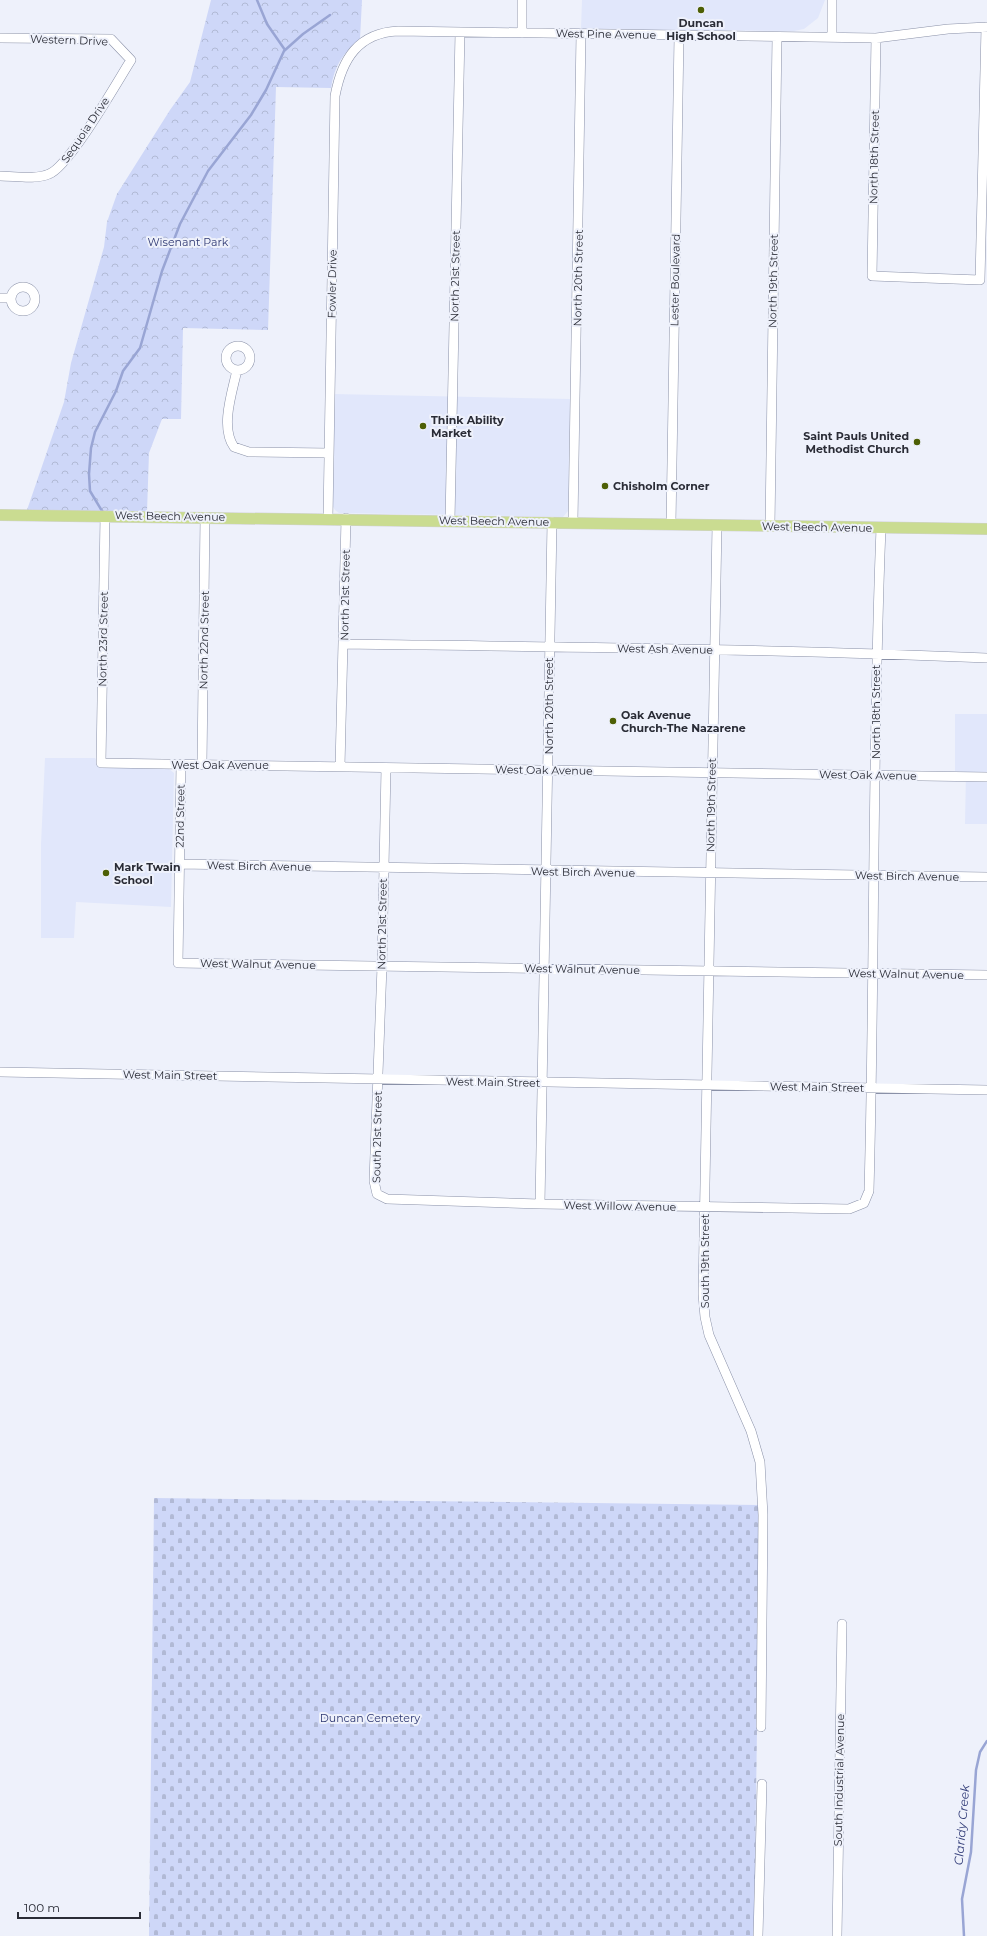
<svg xmlns="http://www.w3.org/2000/svg" width="987" height="1936" viewBox="0 0 987 1936" font-family="Montserrat,sans-serif">
	<defs>
		<pattern id="cemetery-stones" width="16" height="16" patternUnits="userSpaceOnUse"><rect width="16" height="16" fill="#ced7f8"/><path d="M2 7V4a2 2 0 0 1 4 0v3zM10 15v-3a2 2 0 0 1 4 0v3z" fill="#b1b9d5"/></pattern>
		<pattern id="park-crowns" width="20" height="18" patternUnits="userSpaceOnUse"><rect width="20" height="18" fill="#ced7f8"/><path d="M2 6a3 3 0 1 1 6 0M12 15a3 3 0 1 1 6 0" fill="none" stroke="#b1b9d5"/></pattern>
	</defs>
	<rect width="100%" height="100%" fill="#eef1fb"/>
	<!-- built -->
	<path fill="#e1e7fb" d="M582 0H825L818 18 804 29 794 31 581 29Z
		M333 394 570 399 568 511 563 517 339 513 335 510 332 505Z
		M955 714H987V824H965L966 772 955 771Z
		M45 758H95L104 768H164L169 769 174 773 171 907 76 902 74 938H41V844Z"/>
	<!-- cemetery -->
	<path fill="url(#cemetery-stones)" d="M154 1498 759 1505 760 1523 754 1936H149Z"/>
	<!-- park -->
	<path fill="url(#park-crowns)" d="M211 0H362L360 39C343 52 334 67 331 88L276 87 268 330 183 328 181 419H162L149 453 147 512 27 510 64 402 71 363 104 247 107 222 117 194 170 110 190 82Z"/>
	<g fill="none" stroke-linecap="round" stroke-linejoin="round">
		<!-- stream -->
		<path stroke="#99a5d4" stroke-width="2.5" d="M257 0 267 24 285 50
			M102 511 90 491 89 474 91 448 95 432 116 391 123 371 140 348 162 271 180 224 208 171 251 115 266 90 284 51 303 34 330 15
			M964 1936 962 1899 971 1852 976 1770 980 1752 987 1741"/>
		<!-- minor casing -->
		<g stroke="#8a91a8" stroke-width="10">
			<path id="minor" d="M522 33V0
				M832 37V0
				M0 38 111 39 131 60C117 82 69 167 49 174 35 180 15 176 0 176
				M876 38 872 276 980 280 986 27
				M11 299a12 12 0 1 1 24 0a12 12 0 1 1-24 0Z
				M0 298H11
				M226 358a12 12 0 1 1 24 0a12 12 0 1 1-24 0Z
				M237 370C232 393 220 427 234 447L249 452 329 453
				M105 515 101 763 987 777
				M328 518 335 96C342 59 358 33 398 31L876 38 948 29 987 27
				M450 520 460 32
				M573 522 581 34
				M671 524 679 36
				M717 525 703 1294 705 1317 709 1335 751 1431 760 1462 763 1515 761 1727
				M770 526 777 37
				M344 644C558 647 773 649 987 658
				M202 764 205 517
				M181 765 178 963 987 975
				M340 767 346 518
				M386 768 382 966 374 1181 377 1194 387 1199 540 1204 849 1209 864 1203 869 1191C875 970 872 749 881 528
				M179 864 987 877
				M0 1072 987 1090
				M540 1204 552 522
				M758 1936 762 1784
				M837 1936 842 1624"/>
		</g>
		<!-- major casing -->
		<g stroke="#d0d1d3" stroke-width="12">
			<path id="major" d="M0 515 987 529"/>
		</g>
		<!-- minor -->
		<use href="#minor" stroke="#fff" stroke-width="9"/>
		<!-- major -->
		<use href="#major" stroke="#cadc91" stroke-width="11"/>
	</g>
	<!-- markers -->
	<g fill="#4d5f05" stroke="#eef1fb" stroke-width="1.5">
		<circle cx="701" cy="10" r="4"/>
		<circle cx="423" cy="426" r="4"/>
		<circle cx="917" cy="442" r="4"/>
		<circle cx="605" cy="486" r="4"/>
		<circle cx="613" cy="721" r="4"/>
		<circle cx="106" cy="873" r="4"/>
	</g>
	<g text-anchor="middle" stroke-width="4" stroke-linejoin="round" paint-order="stroke">
		<!-- poi labels -->
		<g font-size="11" font-weight="bold" fill="#2a2c36" stroke="#eef1fb" text-anchor="start">
			<text x="701" y="27" text-anchor="middle">Duncan<tspan x="701" dy="13">High School</tspan></text>
			<text x="431" y="424">Think Ability<tspan x="431" dy="13">Market</tspan></text>
			<text x="909" y="440" text-anchor="end">Saint Pauls United<tspan x="909" dy="13">Methodist Church</tspan></text>
			<text x="613" y="490">Chisholm Corner</text>
			<text x="621" y="719">Oak Avenue<tspan x="621" dy="13">Church-The Nazarene</tspan></text>
			<text x="114" y="871">Mark Twain<tspan x="114" dy="13">School</tspan></text>
		</g>
		<!-- street labels -->
		<g font-size="11" fill="#2a2c36" stroke="#eef1fb">
			<text transform="translate(606 34) rotate(1)" y="4">West Pine Avenue</text>
			<text transform="translate(69 40) rotate(2)" y="4">Western Drive</text>
			<text transform="translate(85 130) rotate(-56)" y="4">Sequoia Drive</text>
			<text transform="translate(874 157) rotate(-89)" y="4">North 18th Street</text>
			<text transform="translate(455 276) rotate(-89)" y="4">North 21st Street</text>
			<text transform="translate(578 278) rotate(-89)" y="4">North 20th Street</text>
			<text transform="translate(675 280) rotate(-89)" y="4">Lester Boulevard</text>
			<text transform="translate(773 281) rotate(-89)" y="4">North 19th Street</text>
			<text transform="translate(332 284) rotate(-89)" y="4">Fowler Drive</text>
			<text transform="translate(170 516) rotate(1)" y="4">West Beech Avenue</text>
			<text transform="translate(494 521) rotate(1)" y="4">West Beech Avenue</text>
			<text transform="translate(817 527) rotate(1)" y="4">West Beech Avenue</text>
			<text transform="translate(345 595) rotate(-89)" y="4">North 21st Street</text>
			<text transform="translate(103 639) rotate(-89)" y="4">North 23rd Street</text>
			<text transform="translate(204 640) rotate(-89)" y="4">North 22nd Street</text>
			<text transform="translate(665 649) rotate(1)" y="4">West Ash Avenue</text>
			<text transform="translate(549 706) rotate(-90)" y="4">North 20th Street</text>
			<text transform="translate(876 712) rotate(-90)" y="4">North 18th Street</text>
			<text x="220" y="769">West Oak Avenue</text>
			<text transform="translate(544 770) rotate(1)" y="4">West Oak Avenue</text>
			<text transform="translate(868 775) rotate(1)" y="4">West Oak Avenue</text>
			<text transform="translate(711 805) rotate(-89)" y="4">North 19th Street</text>
			<text transform="translate(180 816) rotate(-89)" y="4">22nd Street</text>
			<text transform="translate(259 866) rotate(1)" y="4">West Birch Avenue</text>
			<text transform="translate(583 872) rotate(1)" y="4">West Birch Avenue</text>
			<text transform="translate(907 876) rotate(1)" y="4">West Birch Avenue</text>
			<text transform="translate(382 924) rotate(-89)" y="4">North 21st Street</text>
			<text transform="translate(258 964) rotate(1)" y="4">West Walnut Avenue</text>
			<text transform="translate(582 969) rotate(1)" y="4">West Walnut Avenue</text>
			<text transform="translate(906 974) rotate(1)" y="4">West Walnut Avenue</text>
			<text transform="translate(170 1075) rotate(1)" y="4">West Main Street</text>
			<text transform="translate(493 1082) rotate(1)" y="4">West Main Street</text>
			<text transform="translate(817 1087) rotate(1)" y="4">West Main Street</text>
			<text transform="translate(377 1137) rotate(-89)" y="4">South 21st Street</text>
			<text transform="translate(620 1206) rotate(1)" y="4">West Willow Avenue</text>
			<text transform="translate(705 1261) rotate(-90)" y="4">South 19th Street</text>
			<text transform="translate(839 1780) rotate(-89)" y="4">South Industrial Avenue</text>
		</g>
		<!-- park labels -->
		<g font-size="11" fill="#2f3973" stroke="#eef1fb">
			<text x="188" y="246">Wisenant Park</text>
			<text x="370" y="1722">Duncan Cemetery</text>
		</g>
		<!-- water labels -->
		<g font-size="12" font-style="italic" fill="#36407b" stroke="#eef1fb">
			<text transform="translate(962 1825) rotate(-85)" y="4">Claridy Creek</text>
		</g>
	</g>
	<!-- scale -->
	<path d="M18 1912v6h122v-6" fill="none" stroke="#2a2c36" stroke-width="2"/>
	<text x="24" y="1912" font-size="12" fill="#2a2c36" stroke="#eef1fb" stroke-width="3" paint-order="stroke">100 m</text>
</svg>
